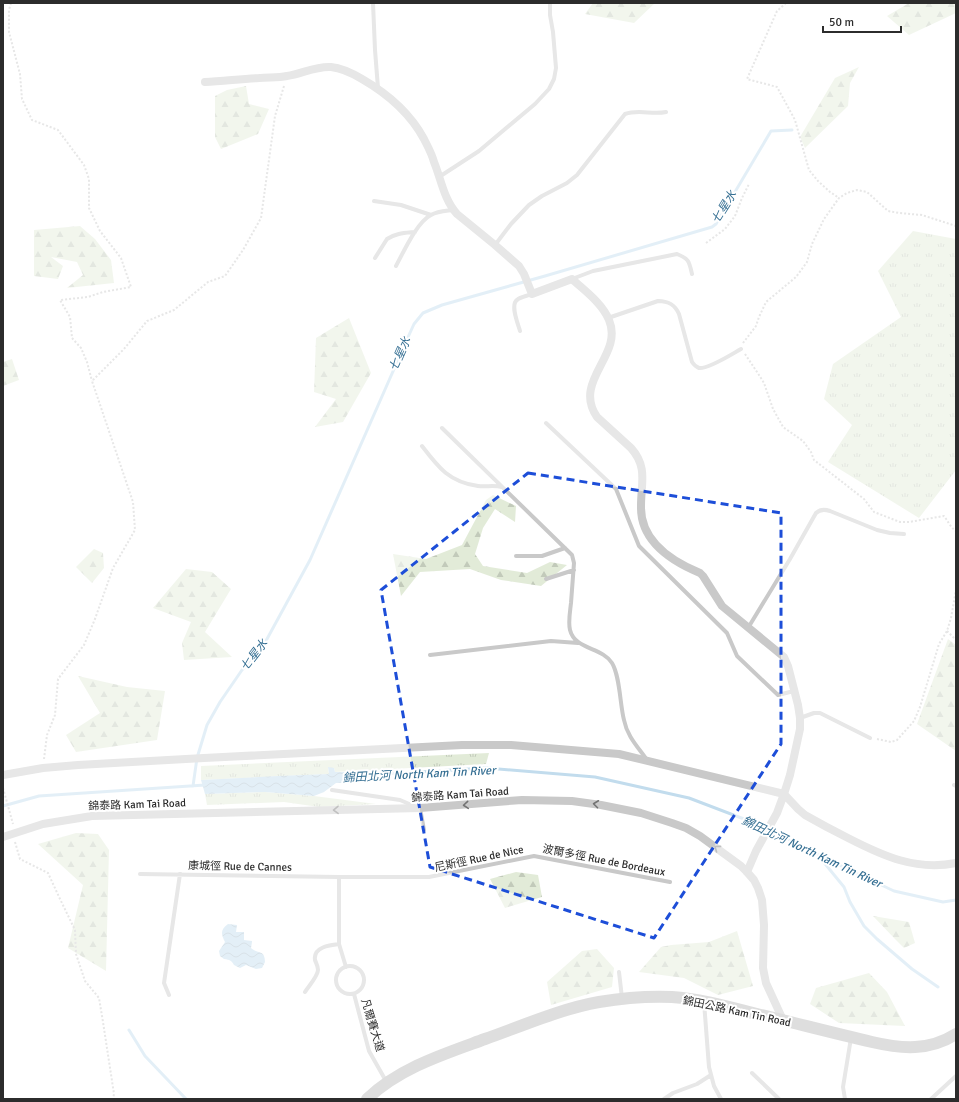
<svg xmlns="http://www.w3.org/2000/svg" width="959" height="1102" viewBox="0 0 959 1102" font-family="Signika,'Noto Sans TC',sans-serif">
	<defs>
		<pattern id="grass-tufts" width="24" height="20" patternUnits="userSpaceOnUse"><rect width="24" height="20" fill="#e2ebd8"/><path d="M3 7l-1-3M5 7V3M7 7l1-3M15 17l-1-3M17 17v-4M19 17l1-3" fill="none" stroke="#c2caba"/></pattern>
		<pattern id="forest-firs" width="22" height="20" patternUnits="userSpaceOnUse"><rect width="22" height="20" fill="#e2ebd8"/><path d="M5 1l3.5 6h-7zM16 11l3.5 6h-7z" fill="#c2caba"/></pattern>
		<pattern id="water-waves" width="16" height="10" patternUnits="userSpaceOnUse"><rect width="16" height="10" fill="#c2dced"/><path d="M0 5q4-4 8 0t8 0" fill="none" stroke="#a7bdcb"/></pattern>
	</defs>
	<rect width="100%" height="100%" fill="#fff"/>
	<!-- grass -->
	<path fill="url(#grass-tufts)" d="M913 231 956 239V470L919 518 828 462 852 425 824 399 833 364 901 317 878 271Z
		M489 753 486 764 335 772 334 768H328L329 774 201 780V766Z
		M265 792 314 796 376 804 319 807 284 802 207 805 205 794Z"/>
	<!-- forest -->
	<path fill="url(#forest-firs)" d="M593 3H655L634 23 585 14Z
		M909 3H956V13L909 35 887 16Z
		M859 67 850 83 848 106 805 148 800 137 835 78Z
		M246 86 249 104 269 109 258 134 221 149 215 137V96L227 90Z
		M80 226 95 239 111 260 114 283 67 288 83 275 77 262 51 257 63 266 58 279 34 276V230Z
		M349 318 371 373 343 422 315 427 336 399 314 392 316 338Z
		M12 359 19 380 3 386V362Z
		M493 495 516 506 515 522 495 509 483 528 475 554 483 566 527 573 550 562 567 565 541 586 501 580 470 569 420 572 401 596 393 554 426 559 462 545 486 500Z
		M94 549 103 553 104 568 92 583 76 567Z
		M186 569 212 572 231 589 205 632 232 657 184 660 182 643 191 622 153 608Z
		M948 639 956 645V751L917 724Z
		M78 676 127 687 165 691 157 740 76 752 66 735 100 713Z
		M76 833 98 834 109 850 106 971 68 948 83 885 38 844Z
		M516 872 538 875 542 897 505 908 490 879Z
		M873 916 909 922 915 943 904 948 894 938Z
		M737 931 753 986 718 995 684 978 639 972 661 947 671 945 709 942Z
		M597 949 614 968 612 987 551 1005 547 982 582 951Z
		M869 973 887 992 905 1026 839 1023 810 1004 816 988Z"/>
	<!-- water -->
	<path fill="url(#water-waves)" d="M328 767 334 768 335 772H349L355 783H336L324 792 314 796 265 792 205 794 201 780 278 776 329 774Z
		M228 924 237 925 236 932H244V940L252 941V942L251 948C257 954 265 949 265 962L262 968 256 969 246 965 240 968 234 965C231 960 230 960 224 959L220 956 219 951 225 942C221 934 220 930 228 924Z"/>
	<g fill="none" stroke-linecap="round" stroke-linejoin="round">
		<!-- stream -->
		<path stroke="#c2dced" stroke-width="3" d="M349 776 487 768 595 777 689 798 765 827 816 854 894 891 943 902 956 900
			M193 786 197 758 207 725 220 702 242 670 261 650 310 560 409 335 414 324 423 313 442 305 545 276 712 227 716 224 771 131 792 130
			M3 806 39 796 205 785
			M817 854 844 887 850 902 864 926 877 939 912 969 938 987
			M129 1030 145 1056 186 1099"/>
		<!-- path -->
		<path stroke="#c9c9c9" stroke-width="2" stroke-dasharray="2 2" stroke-linecap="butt" d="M11 3 9 10V32L20 74 22 99 32 120 58 130 84 165 89 179V208L100 231 121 258 131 287 103 292 88 297 60 300 70 317 72 338 81 348 87 362 92 381
			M786 3 777 11 747 79 777 87 795 120 809 170 818 181 830 192 839 198
			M706 243 725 229 735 216 742 198 749 184
			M743 343 756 326 759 317 766 302 796 277 807 262 812 244 824 219 839 198 847 193 857 190 867 192 888 211 899 213 922 215 956 226
			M745 354 759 375 764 383 773 409 783 427 803 441 811 452 814 460 864 499 874 512 900 522H909L944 516C948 521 950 527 956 531
			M947 631 956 640
			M877 739 891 742 897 740 914 721 920 707 939 644 947 631 951 618 956 590
			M44 759 47 735 55 715 58 679 84 645 95 619 113 568 135 530 133 502 92 381 124 349 147 321 174 310 208 282 225 276 243 250 261 218 275 116 284 86
			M3 788 13 824
			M15 842 20 859 48 873 60 899 75 930 76 954 85 981 99 998 103 1022 114 1094 113 1099"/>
		<!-- lane -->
		<path stroke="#c9c9c9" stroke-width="4" d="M373 3 375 50 378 88
			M439 177 479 151 535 104 549 89 554 79 556 68 553 32 550 15V3
			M374 201 401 205 431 215
			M495 245 511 224 529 205 542 196 567 183 577 175 625 114C639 109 652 115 666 112
			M375 258 387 239C396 233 405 233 415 232
			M396 266C404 251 417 222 431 215 438 211 446 211 453 210
			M572 279 593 271 677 254C689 259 689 261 692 274
			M608 318 658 301C669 301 675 305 679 314L692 362C694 365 696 367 699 368 709 369 732 354 741 349
			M520 331C518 324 510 305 517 300 520 297 527 296 532 294
			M546 423 616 489 639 546 727 633 737 656 778 695 794 691
			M442 428 572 555 574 563C573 576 572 590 571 603 570 612 568 622 570 630 575 650 602 647 612 663 620 676 620 705 624 720 627 736 638 747 647 760
			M422 446C438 467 449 482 478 486 486 487 494 485 502 487
			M516 556H542L565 548
			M546 579 574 570
			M748 628 790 559 816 513C820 509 824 509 830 511L877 530 890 533 904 534
			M430 655 551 641 578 643
			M800 718 814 713H820L870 738
			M954 785 956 786
			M332 790 400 800 414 806
			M420 808 424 830
			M140 874 339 877H429L534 856 670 882
			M339 877V944L346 967
			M336 980a14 14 0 1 1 28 0a14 14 0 1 1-28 0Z
			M619 972 622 998
			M305 992C308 987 318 976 318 970 318 966 316 963 315 960 313 947 330 945 339 944
			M354 994 369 1051 386 1081
			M169 995 164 983 180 874
			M704 1002 709 1067 714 1086 721 1099
			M752 1073 779 1099
			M664 1099 673 1093 697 1084 711 1075
			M845 1099 843 1087 851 1038
			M931 1099 956 1076"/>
		<!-- street -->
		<path stroke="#c9c9c9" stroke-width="8" d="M205 82C223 81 241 79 259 78 268 77 278 78 287 76 302 74 315 66 331 67 342 68 352 73 362 79 388 94 410 113 424 139 428 147 432 154 434 162 441 179 444 200 457 214L495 245 519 266 524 274 532 294 572 279C585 291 602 303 609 320 624 355 572 381 597 417L631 448C648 467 641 483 641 506 640 541 671 561 700 573L703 576 722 606 784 657 788 666 798 705 800 718V729L790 775 784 794 777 813 756 851 747 872
			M3 775 43 768 78 765 204 758 462 745H511L619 754 784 794
			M784 794 798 809 805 815C819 823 834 831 848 838 883 856 916 871 956 863
			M3 837 43 824 92 816 420 808 522 800 572 801 601 805 641 813 672 823 686 828 700 836 741 866 747 872 754 880 758 888 762 900 764 925 763 968 766 983 783 1020"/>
		<!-- secondary -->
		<path stroke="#b6b6b6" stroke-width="12" d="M367 1099C399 1068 444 1054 485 1039 522 1026 560 1009 599 1002 623 998 647 996 672 997 701 999 729 1007 757 1014 795 1023 833 1033 872 1042 902 1049 929 1051 956 1034"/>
	</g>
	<!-- one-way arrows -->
	<defs><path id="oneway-chevron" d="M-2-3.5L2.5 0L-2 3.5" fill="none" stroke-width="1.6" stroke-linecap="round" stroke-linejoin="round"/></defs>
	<g stroke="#737373">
		<use href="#oneway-chevron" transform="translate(596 804) rotate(-173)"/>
		<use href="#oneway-chevron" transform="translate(466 805) rotate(175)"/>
		<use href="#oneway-chevron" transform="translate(336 810) rotate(179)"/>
		<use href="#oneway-chevron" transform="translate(717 848) rotate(-144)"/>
	</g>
	<!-- marked area -->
	<path d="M0 0H959V1102H0ZM528 473 781 513V744L654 938 430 867 381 590Z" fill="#fff" fill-opacity=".55" fill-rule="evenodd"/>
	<path fill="none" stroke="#1d4ed8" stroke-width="3" stroke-dasharray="8 5" stroke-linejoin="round" d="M528 473 781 513V744L654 938 430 867 381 590Z"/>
	<g text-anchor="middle" stroke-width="4" stroke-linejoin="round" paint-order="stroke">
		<!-- street labels -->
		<g font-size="11" fill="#2c2c2c" stroke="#fff">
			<text transform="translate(460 794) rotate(-4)" y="4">錦泰路 Kam Tai Road</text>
			<text transform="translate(137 804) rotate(-2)" y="4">錦泰路 Kam Tai Road</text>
			<text transform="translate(479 858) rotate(-12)" y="4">尼斯徑 Rue de Nice</text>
			<text transform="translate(604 860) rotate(11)" y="4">波爾多徑 Rue de Bordeaux</text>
			<text transform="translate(240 866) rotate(1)" y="4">康城徑 Rue de Cannes</text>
			<text transform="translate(737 1011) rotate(12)" y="4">錦田公路 Kam Tin Road</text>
			<text transform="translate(373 1025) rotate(73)" y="4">凡爾賽大道</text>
		</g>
		<!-- water labels -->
		<g font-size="12" font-style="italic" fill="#356f93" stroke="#fff">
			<text transform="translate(724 207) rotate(-58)" y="4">七星水</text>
			<text transform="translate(400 354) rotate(-66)" y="4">七星水</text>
			<text transform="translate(254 655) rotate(-52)" y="4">七星水</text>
			<text transform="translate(419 774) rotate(-3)" y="4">錦田北河 North Kam Tin River</text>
			<text transform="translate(812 852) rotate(25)" y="4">錦田北河 North Kam Tin River</text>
		</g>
	</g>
	<!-- border -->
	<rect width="959" height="1102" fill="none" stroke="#2c2c2c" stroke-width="8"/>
	<!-- scale -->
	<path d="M823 26v6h78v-6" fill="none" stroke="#2c2c2c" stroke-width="2"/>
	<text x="829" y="26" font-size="12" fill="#2c2c2c" stroke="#ffffff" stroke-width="3" paint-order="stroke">50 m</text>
</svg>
